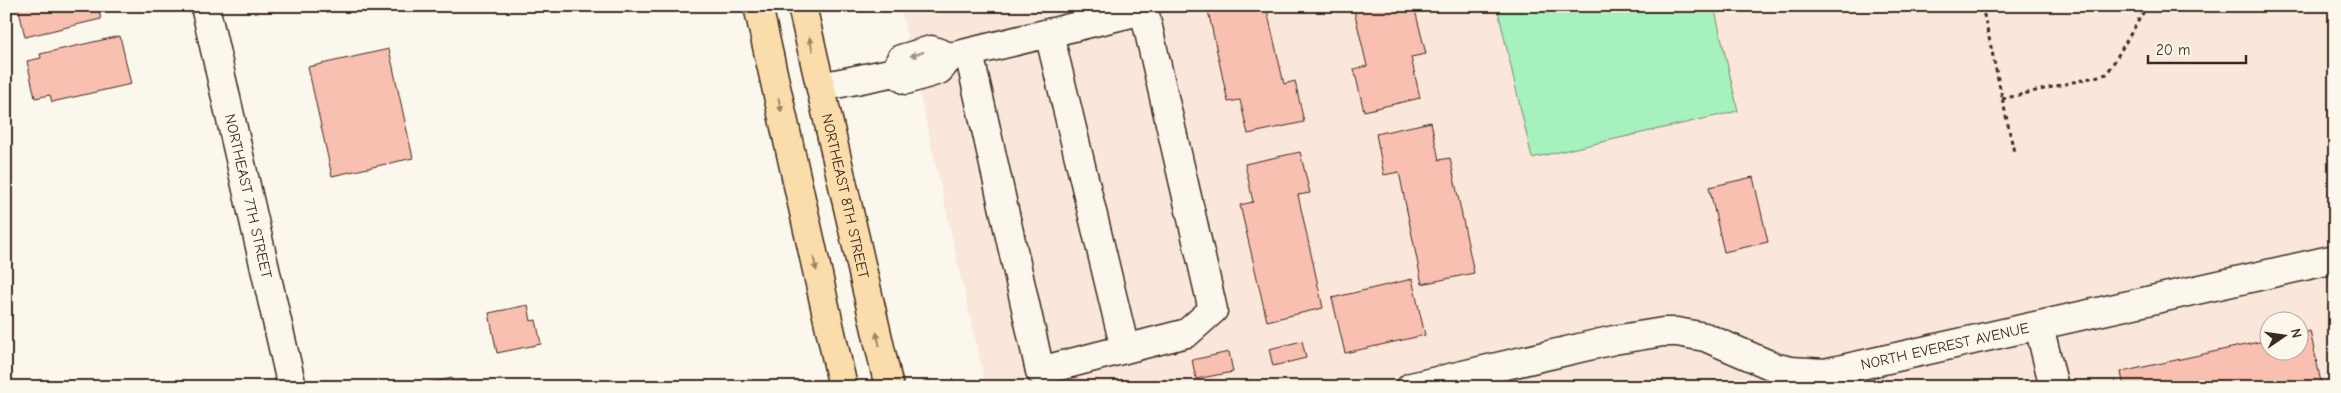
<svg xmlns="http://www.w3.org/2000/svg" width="2341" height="393" viewBox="0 0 2341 393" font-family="'Comic Neue',sans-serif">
	<rect width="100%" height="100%" fill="#fbf7ec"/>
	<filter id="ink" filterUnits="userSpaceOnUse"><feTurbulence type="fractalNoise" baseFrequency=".02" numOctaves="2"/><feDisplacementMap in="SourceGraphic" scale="10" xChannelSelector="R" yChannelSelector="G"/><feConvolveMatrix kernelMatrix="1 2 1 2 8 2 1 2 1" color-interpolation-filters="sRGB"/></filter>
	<g filter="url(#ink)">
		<!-- built -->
		<path fill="#fae6da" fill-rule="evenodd" d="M900 6H2335V387H986ZM2268 320H2298V350H2268Z"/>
		<!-- green -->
		<path fill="#a7f1bf" stroke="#718e6e" d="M1497 6H1714L1738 111 1532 158Z"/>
		<!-- building -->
		<path fill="#f9bfb1" stroke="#3b2a1e" d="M18 6H98L101 19 25 37Z
			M1207 6H1266L1284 84 1295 81 1304 122 1248 134 1240 100 1228 102Z
			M1353 6H1414L1426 54 1411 57 1420 98 1364 111 1354 69 1367 66Z
			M120 36 131 84 52 102 50 95 35 98 27 61 41 58 40 54Z
			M389 49 413 158 332 176 308 67Z
			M1431 122 1439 160 1450 158 1474 273 1422 284 1399 172 1384 175 1376 134Z
			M1300 152 1310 193 1298 195 1323 308 1267 321 1240 205 1253 202 1245 164Z
			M1753 177 1768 242 1724 252 1709 187Z
			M1412 279 1425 335 1345 353 1332 298Z
			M528 305 531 321 536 320 541 344 497 353 489 313Z
			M2310 331 2322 387H2124L2121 372 2268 340V350H2298V334Z
			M1302 341 1306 358 1273 366 1269 349Z
			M1229 352 1233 372 1196 379 1192 360Z
			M452 378 453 382 464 380 465 387H411Z"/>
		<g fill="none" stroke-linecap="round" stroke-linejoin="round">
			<!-- minor casing -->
			<g stroke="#3b2a1e" stroke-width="31">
				<g id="minor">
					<path id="s1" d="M205 6 292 387"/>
					<path d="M1049 33 1125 349"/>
					<path d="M950 57 1144 10 1213 310 1187 333 1040 371 969 53"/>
					<path d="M821 87 895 72 906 80 939 70 950 57 931 50 901 59 895 72"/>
					<path d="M2039 326 2054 387"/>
					<path id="s2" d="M1411 387 1614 340 1663 332H1677L1705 337 1777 368 1791 371 1825 373 2335 259"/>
				</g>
			</g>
			<!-- major casing -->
			<g stroke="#3b2a1e" stroke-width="31">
				<g id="major">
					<path d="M758 6 843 387"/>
					<path id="s3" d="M802 6 889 387"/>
				</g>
			</g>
			<!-- path -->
			<path stroke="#3b2a1e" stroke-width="3" stroke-dasharray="4 4" stroke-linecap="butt" d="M1982 6 2014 152
				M2002 99 2107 74 2147 6"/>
			<!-- minor -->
			<use href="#minor" stroke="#fbf7ec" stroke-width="28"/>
			<!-- major -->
			<use href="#major" stroke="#faddab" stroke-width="28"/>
		</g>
		<!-- one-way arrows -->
		<defs><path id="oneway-solid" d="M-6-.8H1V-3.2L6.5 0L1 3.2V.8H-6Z" transform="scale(1.25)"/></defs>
		<g fill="#9a8464">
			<use href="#oneway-solid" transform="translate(811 44) rotate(-103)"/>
			<use href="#oneway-solid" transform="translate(780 105) rotate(78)"/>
			<use href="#oneway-solid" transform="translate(815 264) rotate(78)"/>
			<use href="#oneway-solid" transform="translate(878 339) rotate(-103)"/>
		</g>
		<use fill="#9b9085" href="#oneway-solid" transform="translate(917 54) rotate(163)"/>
	</g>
	<g text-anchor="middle" stroke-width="4" stroke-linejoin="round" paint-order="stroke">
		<!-- street labels -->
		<g font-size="15" fill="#3b2a1e" stroke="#fbf7ec">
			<text dy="5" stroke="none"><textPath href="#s1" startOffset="195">NORTHEAST 7TH STREET</textPath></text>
			<text dy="5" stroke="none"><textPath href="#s3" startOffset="195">NORTHEAST 8TH STREET</textPath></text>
			<text dy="5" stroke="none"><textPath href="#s2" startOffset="550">NORTH EVEREST AVENUE</textPath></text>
		</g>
	</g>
	<!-- margin -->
	<rect width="2341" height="393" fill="none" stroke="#fbf7ec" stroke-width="25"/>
	<rect x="12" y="12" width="2316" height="368" fill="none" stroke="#3b2a1e" stroke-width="2" filter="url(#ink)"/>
	<!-- north arrow -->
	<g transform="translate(2284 336) rotate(77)"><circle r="24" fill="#fbf7ec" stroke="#aea59a"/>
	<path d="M0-4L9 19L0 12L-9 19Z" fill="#3b2a1e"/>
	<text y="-8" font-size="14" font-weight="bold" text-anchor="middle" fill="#3b2a1e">N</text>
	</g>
	<!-- scale -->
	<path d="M2148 55v8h98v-8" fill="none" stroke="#3b2a1e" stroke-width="2.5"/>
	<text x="2156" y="55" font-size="15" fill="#3b2a1e" stroke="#fbf7ec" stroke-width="4" paint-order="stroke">20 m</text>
</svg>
